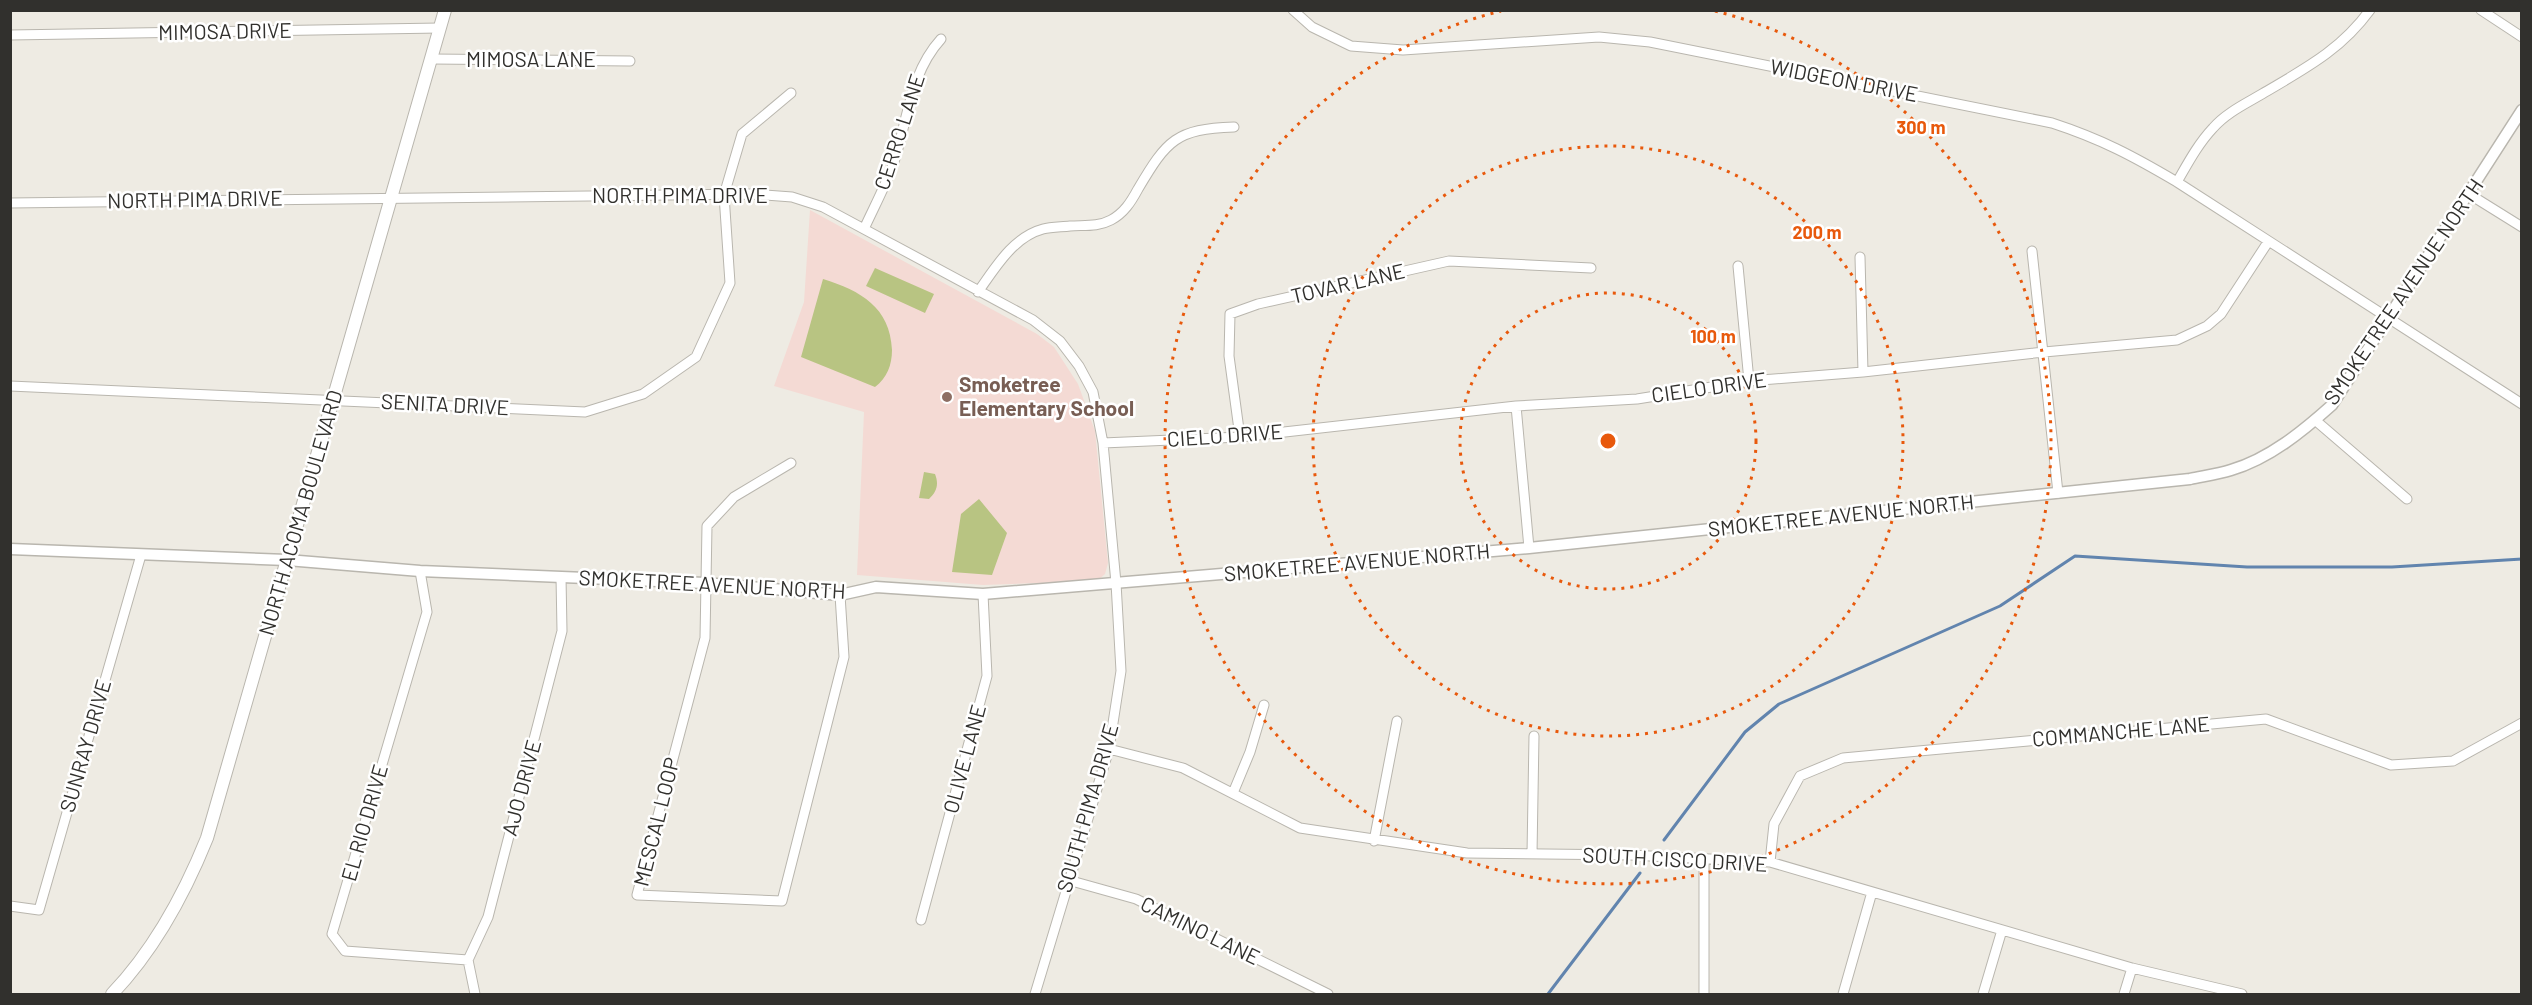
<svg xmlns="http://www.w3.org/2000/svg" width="2532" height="1005" viewBox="0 0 2532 1005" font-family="Barlow,sans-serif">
	<rect width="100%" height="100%" fill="#eeebe3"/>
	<!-- education -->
	<path fill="#f4dad4" d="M810 210 1037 334 1054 347 1078 384 1095 431 1108 563 1105 574 1097 581 983 585 857 575 864 412 774 386 804 302Z"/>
	<!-- green -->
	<path fill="#b8c482" d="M875 268 934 294 925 313 866 286Z
		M823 279C861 291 890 307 892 350 892 365 887 378 875 387L801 357Z
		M924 472 935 474C939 484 937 492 929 499L919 498Z
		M979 499 1007 533 992 575 952 572 961 514Z"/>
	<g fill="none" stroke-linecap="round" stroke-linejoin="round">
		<!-- stream -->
		<path stroke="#6184ae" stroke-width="3" d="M1664 840 1745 732 1779 704 2000 606 2075 556 2247 567H2392L2522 559
			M1548 994 1640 873"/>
		<!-- minor casing -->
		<g stroke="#b9b6ae" stroke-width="11">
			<path id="minor" d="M1293 10 1312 27 1351 46 1403 50 1599 37 1650 42 2052 123C2101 139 2133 156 2177 182L2522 404
				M2481 10 2522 37
				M10 35 440 28
				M432 59 630 61
				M2177 182C2188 163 2198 144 2213 128 2226 113 2245 104 2262 94 2304 69 2340 51 2370 10
				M2469 194 2522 227
				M10 203 750 194 792 197 823 207 1033 320 1060 341 1079 366 1093 392 1103 443 1116 583 1121 671 1109 749 1035 994
				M864 229C874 207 886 185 894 162 908 119 910 73 941 39
				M2032 251 2058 493
				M1860 257 1863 372
				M1738 266 1749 381
				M978 292C995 268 1013 237 1043 229 1051 227 1062 227 1070 226 1084 225 1098 227 1111 220 1124 213 1131 202 1138 189 1167 140 1176 129 1234 127
				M10 386 585 412 643 394 696 357 730 283 724 195 742 134 791 93
				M1516 406 1529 548
				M2315 420 2407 499
				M1240 437 1229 356 1230 314 1258 304 1449 261 1591 268
				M1103 443 1240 437 1516 406 1637 399 1749 381 1863 372 2044 352 2177 340 2207 326 2221 314 2268 242
				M791 463 734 497 707 526 705 638 637 895 782 901 844 657 840 595
				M420 571 427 612 332 934 345 951 468 960
				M1109 749 1183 768 1300 828 1467 853 1630 855 1770 862 2132 968 2242 994
				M1233 793 1250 752 1264 705
				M1374 841 1397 721
				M1532 854 1534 736
				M1704 859V994
				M1770 862 1774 824 1800 776 1843 758 2266 719 2391 765 2453 761 2522 723
				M1068 880 1136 899 1328 994
				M10 906 39 910 141 555
				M921 920 987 676 983 594
				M475 994 468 960 488 917 562 631 561 577
				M1843 994 1872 892
				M1983 994 2002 930
				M2124 994 2132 968"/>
		</g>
		<!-- tertiary casing -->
		<g stroke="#b9b6ae" stroke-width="13">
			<path id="tertiary" d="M10 549 287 560 420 571 705 583 840 595 876 587 983 594 1529 548 2190 479C2204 476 2218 474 2231 470 2269 459 2303 431 2332 405L2522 110"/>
		</g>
		<!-- secondary casing -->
		<g stroke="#b9b6ae" stroke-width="14">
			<path id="secondary" d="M112 994C155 949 184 895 207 838L445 10"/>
		</g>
		<!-- minor -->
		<use href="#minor" stroke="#fff" stroke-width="9"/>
		<!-- tertiary -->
		<use href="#tertiary" stroke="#fff" stroke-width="10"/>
		<!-- secondary -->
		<use href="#secondary" stroke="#fff" stroke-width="12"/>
	</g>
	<!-- distance rings -->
	<g fill="none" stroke="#e8590c" stroke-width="3" stroke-dasharray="3 6">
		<circle cx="1608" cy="441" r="148"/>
		<circle cx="1608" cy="441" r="295"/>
		<path d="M1715 11A443 443 0 1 1 1501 11"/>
	</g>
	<!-- markers -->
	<circle fill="#8d6e63" stroke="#fff" stroke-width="2" cx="947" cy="397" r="6"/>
	<g text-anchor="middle" stroke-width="5" stroke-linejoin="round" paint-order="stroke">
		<!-- street labels -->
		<g font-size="21" fill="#31302d" stroke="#fff">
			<text transform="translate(225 32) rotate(-1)" y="7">MIMOSA DRIVE</text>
			<text x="531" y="67">MIMOSA LANE</text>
			<text transform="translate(1844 81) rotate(11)" y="7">WIDGEON DRIVE</text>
			<text transform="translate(900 132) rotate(-72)" y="7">CERRO LANE</text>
			<text x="680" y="203">NORTH PIMA DRIVE</text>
			<text transform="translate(195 200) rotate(-1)" y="7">NORTH PIMA DRIVE</text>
			<text transform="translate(1348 284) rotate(-13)" y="7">TOVAR LANE</text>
			<text transform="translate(2404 292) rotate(-56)" y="7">SMOKETREE AVENUE NORTH</text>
			<text transform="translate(1709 388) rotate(-8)" y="7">CIELO DRIVE</text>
			<text transform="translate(445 405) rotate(3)" y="7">SENITA DRIVE</text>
			<text transform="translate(1225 436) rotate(-4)" y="7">CIELO DRIVE</text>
			<text transform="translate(301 513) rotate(-74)" y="7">NORTH ACOMA BOULEVARD</text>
			<text transform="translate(1841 516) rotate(-6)" y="7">SMOKETREE AVENUE NORTH</text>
			<text transform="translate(1357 563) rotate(-5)" y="7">SMOKETREE AVENUE NORTH</text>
			<text transform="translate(712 585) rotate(3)" y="7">SMOKETREE AVENUE NORTH</text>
			<text transform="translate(2121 732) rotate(-5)" y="7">COMMANCHE LANE</text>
			<text transform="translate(86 746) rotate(-74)" y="7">SUNRAY DRIVE</text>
			<text transform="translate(965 759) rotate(-75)" y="7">OLIVE LANE</text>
			<text transform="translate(522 788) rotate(-75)" y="7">AJO DRIVE</text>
			<text transform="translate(1088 808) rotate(-74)" y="7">SOUTH PIMA DRIVE</text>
			<text transform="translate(657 822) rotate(-76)" y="7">MESCAL LOOP</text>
			<text transform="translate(365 823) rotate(-74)" y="7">EL RIO DRIVE</text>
			<text transform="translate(1675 860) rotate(3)" y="7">SOUTH CISCO DRIVE</text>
			<text transform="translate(1200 931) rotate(26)" y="7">CAMINO LANE</text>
		</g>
		<!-- education labels -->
		<g font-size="21" font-weight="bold" fill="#785e54" stroke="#fff" text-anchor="start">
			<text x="959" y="392">Smoketree<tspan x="959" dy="24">Elementary School</tspan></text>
		</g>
	</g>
	<circle cx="1608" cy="441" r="9" fill="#e8590c" stroke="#fff" stroke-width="3"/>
	<g font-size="18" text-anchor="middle" font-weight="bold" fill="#e8590c" stroke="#fff" stroke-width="5" stroke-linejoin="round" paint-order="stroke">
		<text x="1921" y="134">300 m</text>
		<text x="1817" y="239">200 m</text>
		<text x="1713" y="343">100 m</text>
	</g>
	<!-- border -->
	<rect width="2532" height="1005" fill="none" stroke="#31302d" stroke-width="24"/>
</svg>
